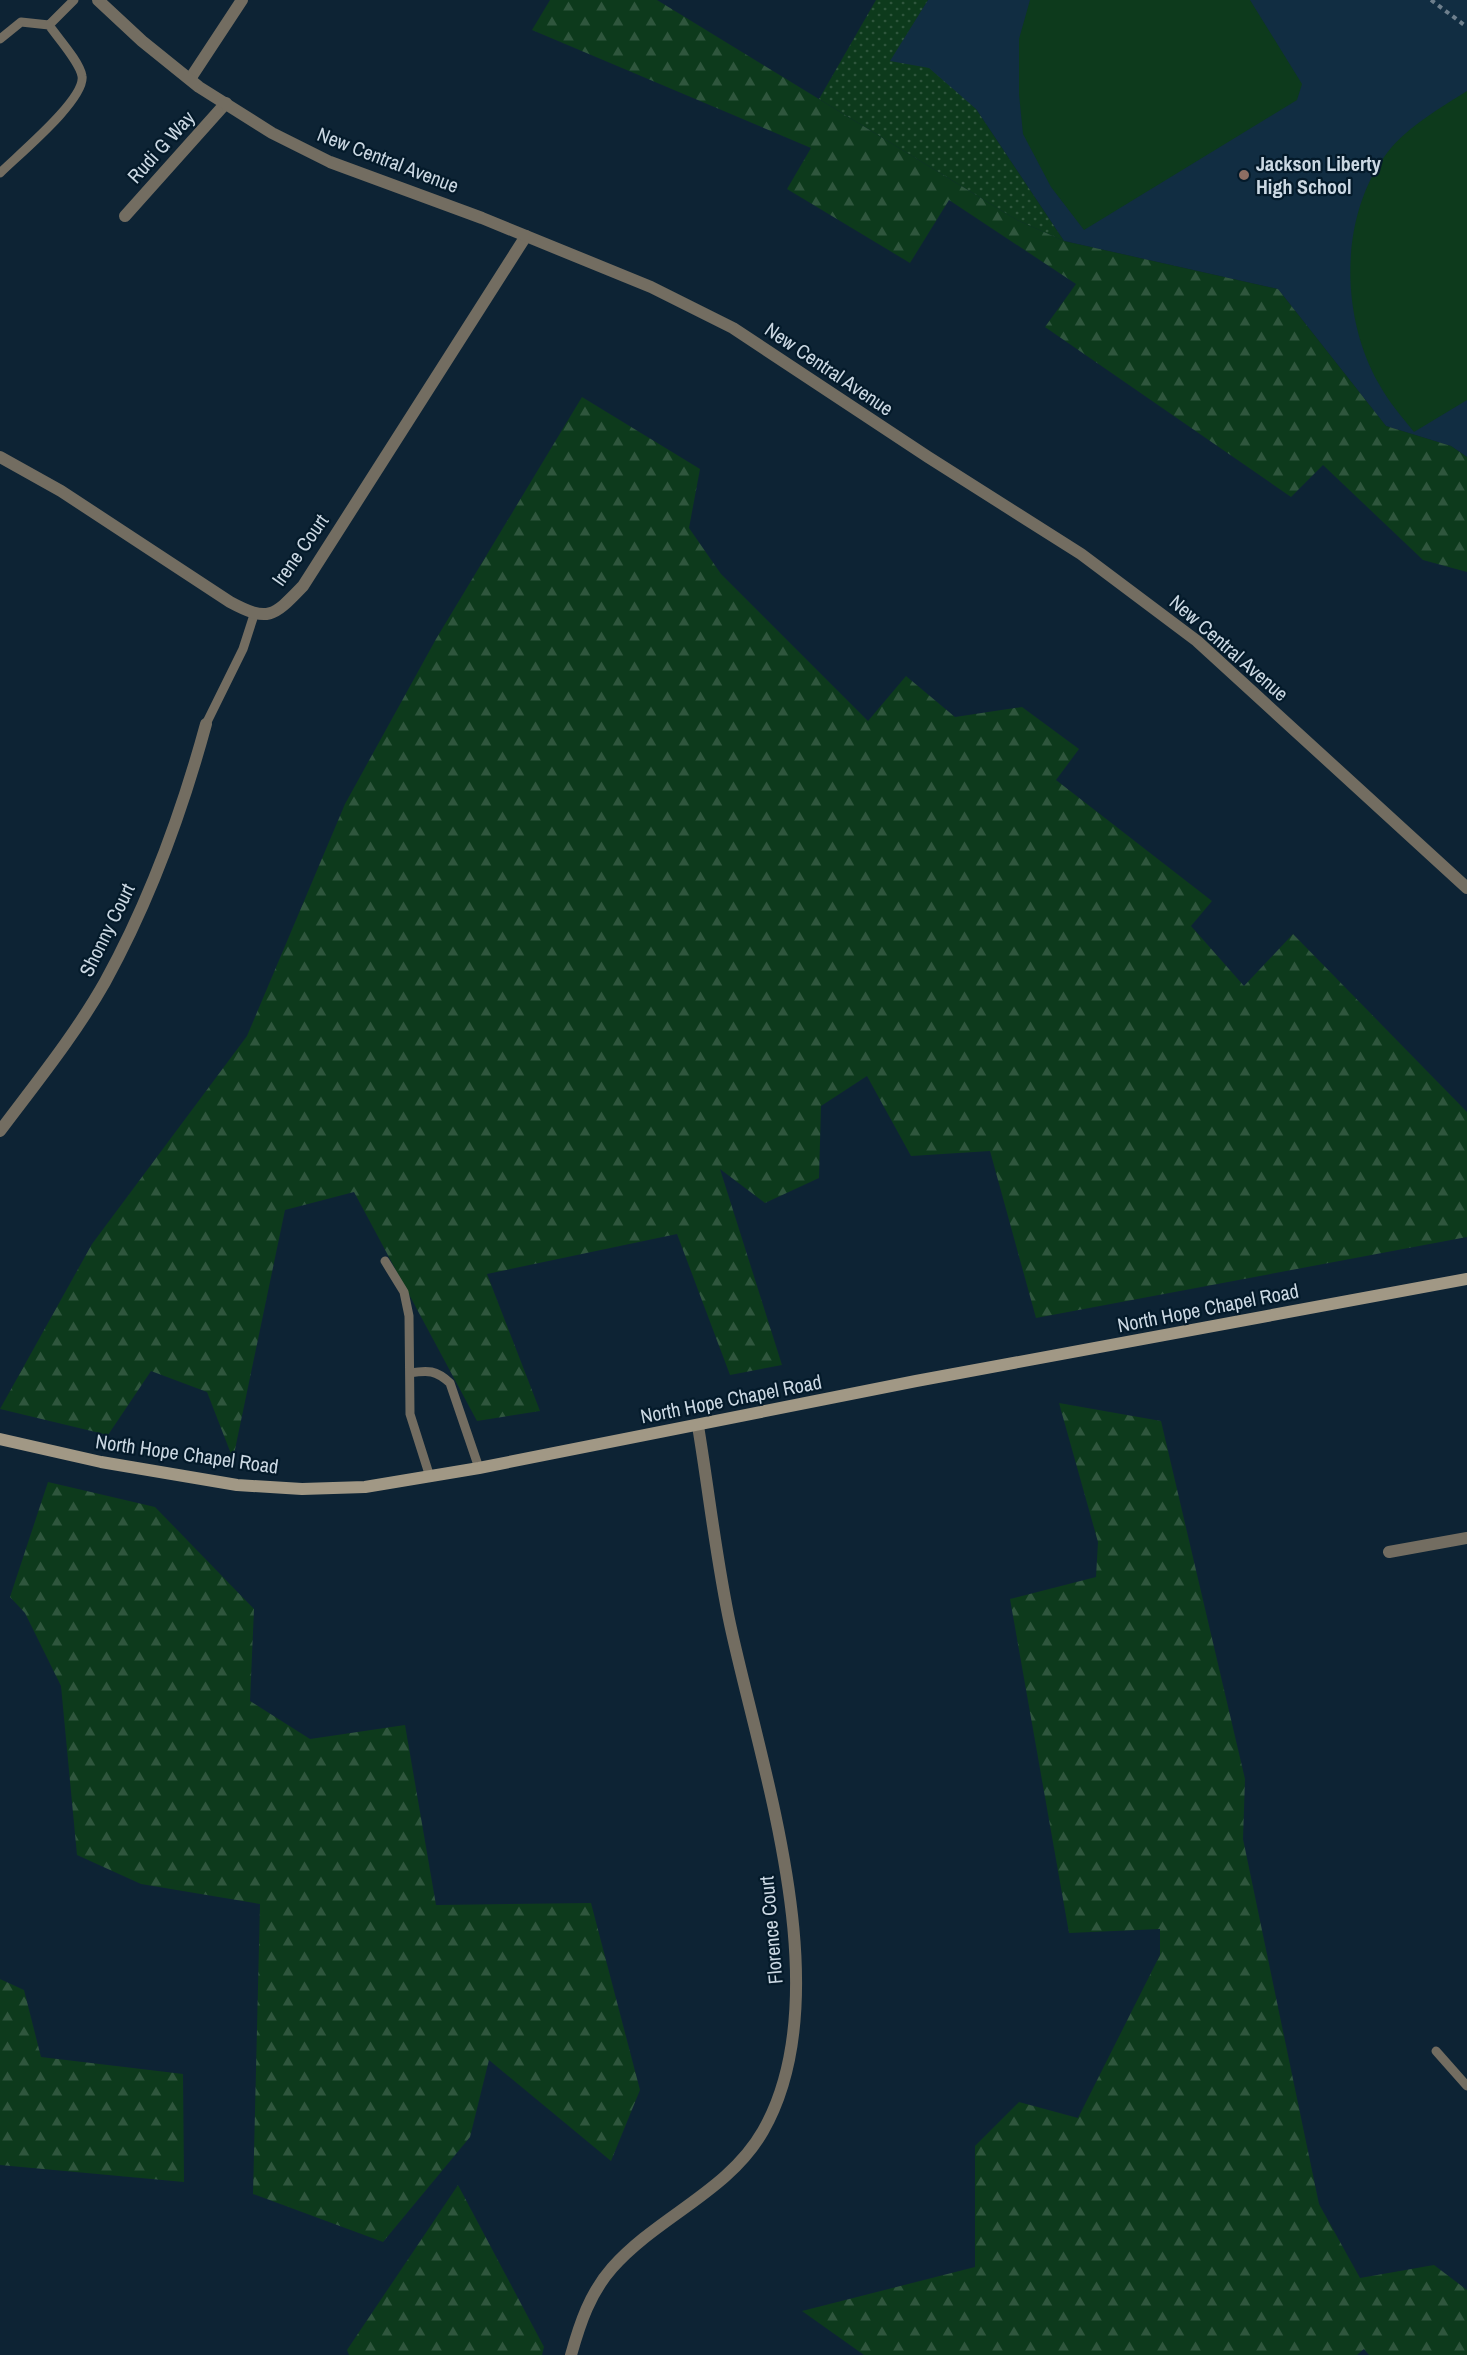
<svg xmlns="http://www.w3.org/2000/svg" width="1467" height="2355" viewBox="0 0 1467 2355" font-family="'Archivo Narrow',sans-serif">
	<defs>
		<pattern id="grass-dots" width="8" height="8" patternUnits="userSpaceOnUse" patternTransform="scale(1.5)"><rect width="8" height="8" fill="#0d3a1c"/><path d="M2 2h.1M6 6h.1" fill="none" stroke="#2f563d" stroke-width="1.8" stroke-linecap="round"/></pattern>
		<pattern id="forest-firs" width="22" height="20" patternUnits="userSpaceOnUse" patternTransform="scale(1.5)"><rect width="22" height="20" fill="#0d3a1c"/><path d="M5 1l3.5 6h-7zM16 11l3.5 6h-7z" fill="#2f563d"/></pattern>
	</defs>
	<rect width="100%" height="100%" fill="#0d2334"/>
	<!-- built -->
	<path fill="#112d42" d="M928 0H1467V457L1451 446 1386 426 1278 289 1064 241 976 109 889 61Z"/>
	<!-- grass -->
	<path fill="url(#grass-dots)" d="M876 0H928L890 61 929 68 976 109 1064 241 1017 220 819 99Z"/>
	<!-- forest -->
	<path fill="url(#forest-firs)" d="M550 0H657L1017 220 1064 241 1278 289 1386 426 1451 446 1467 457V572L1423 560 1323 465 1291 497 1045 327 1076 284 949 200 910 263 787 189 811 148 532 30Z
		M582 397 700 469 689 528 721 574 868 721 906 676 955 717 1022 707 1079 749 1056 780 1212 901 1191 926 1244 986 1293 934 1467 1112V1237L1036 1318 990 1151 911 1156 867 1076 821 1106 819 1178 765 1203 720 1169 782 1365 730 1375 677 1234 487 1274 540 1411 477 1421 354 1192 285 1210 233 1459 207 1392 151 1371 108 1435 0 1409 92 1244 247 1036 345 804 436 639Z
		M1059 1403 1161 1421 1245 1779 1243 1839 1319 2204 1360 2278 1434 2265 1467 2290V2355H1369L1364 2349 1357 2355H864L802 2311 975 2267V2146L1019 2102 1078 2118 1160 1955V1929L1069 1933 1010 1599 1096 1577 1098 1542Z
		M48 1482 155 1507 254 1609 250 1701 310 1739 405 1725 436 1905 591 1903 640 2090 611 2161 489 2060 470 2137 383 2242 253 2194 260 1904 141 1884 77 1855 61 1686 25 1613 10 1597Z
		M0 1979 24 1990 41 2057 183 2074 184 2182 0 2165Z
		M458 2185 544 2347 542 2355H349L347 2350Z"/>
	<!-- garden -->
	<path fill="#0d3a1c" d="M1030 0H1250L1302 84 1297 100 1084 230 1051 187 1023 134 1019 94V39Z
		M1467 91V400L1414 432C1402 417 1388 401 1379 384 1340 316 1339 216 1387 153 1407 127 1440 108 1467 91Z"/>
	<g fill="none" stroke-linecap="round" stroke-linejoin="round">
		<!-- path -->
		<path stroke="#6e7f8d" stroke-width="4" stroke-dasharray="4.5 4.5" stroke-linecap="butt" d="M1431 0 1467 27"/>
		<!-- service -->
		<path stroke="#736d61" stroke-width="9" d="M49 25 74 0
			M0 39 21 22 49 25C57 37 80 62 82 76 86 99 18 155 0 173
			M206 724 243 649 254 615
			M385 1261 404 1292 409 1316 410 1414 430 1477
			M410 1373C428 1370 436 1370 450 1383L479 1468
			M1436 2051 1467 2086"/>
		<!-- minor -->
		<path stroke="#736d61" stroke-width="12" d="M190 79 242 0
			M125 216 226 103
			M0 457 61 491 230 602C269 623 274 616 303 586L526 236
			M0 1131C36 1083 75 1035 105 982 149 902 182 812 206 724
			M1389 1552 1467 1538
			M571 2355C580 2323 590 2293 612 2268 658 2216 728 2192 763 2131 841 1995 761 1768 730 1624 716 1559 709 1492 698 1426"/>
		<!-- tertiary -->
		<path stroke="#736d61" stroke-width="12" d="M98 0 142 41 199 87 272 133 330 162 482 218 651 287 733 328 928 457 1081 554 1197 641 1467 888"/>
		<!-- secondary -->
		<path stroke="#a19885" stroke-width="12" d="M0 1439 101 1462 237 1485 302 1489 365 1487 479 1468 916 1381 1467 1279"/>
	</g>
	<!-- markers -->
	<circle fill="#8d6e63" stroke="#041a2a" stroke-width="2" cx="1244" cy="175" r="6"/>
	<g text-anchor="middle" stroke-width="4.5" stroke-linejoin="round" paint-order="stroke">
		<!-- street labels -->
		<g font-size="20" fill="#cbd8e3" stroke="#041a2a">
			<text transform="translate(161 147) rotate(-48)" y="7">Rudi G Way</text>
			<text transform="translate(388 160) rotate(21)" y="7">New Central Avenue</text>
			<text transform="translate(829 369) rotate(34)" y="7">New Central Avenue</text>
			<text transform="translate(300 550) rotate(-55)" y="7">Irene Court</text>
			<text transform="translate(1229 648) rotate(41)" y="7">New Central Avenue</text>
			<text transform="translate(107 930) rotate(-64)" y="7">Shonny Court</text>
			<text transform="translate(1208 1308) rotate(-11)" y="7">North Hope Chapel Road</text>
			<text transform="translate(731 1399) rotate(-11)" y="7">North Hope Chapel Road</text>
			<text transform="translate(187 1454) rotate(8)" y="7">North Hope Chapel Road</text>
			<text transform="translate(771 1930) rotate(-95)" y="7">Florence Court</text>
		</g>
		<!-- poi labels -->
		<g font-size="20" font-weight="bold" fill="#cbd8e3" stroke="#041a2a" text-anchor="start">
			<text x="1256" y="171">Jackson Liberty<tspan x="1256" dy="23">High School</tspan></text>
		</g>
	</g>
</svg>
